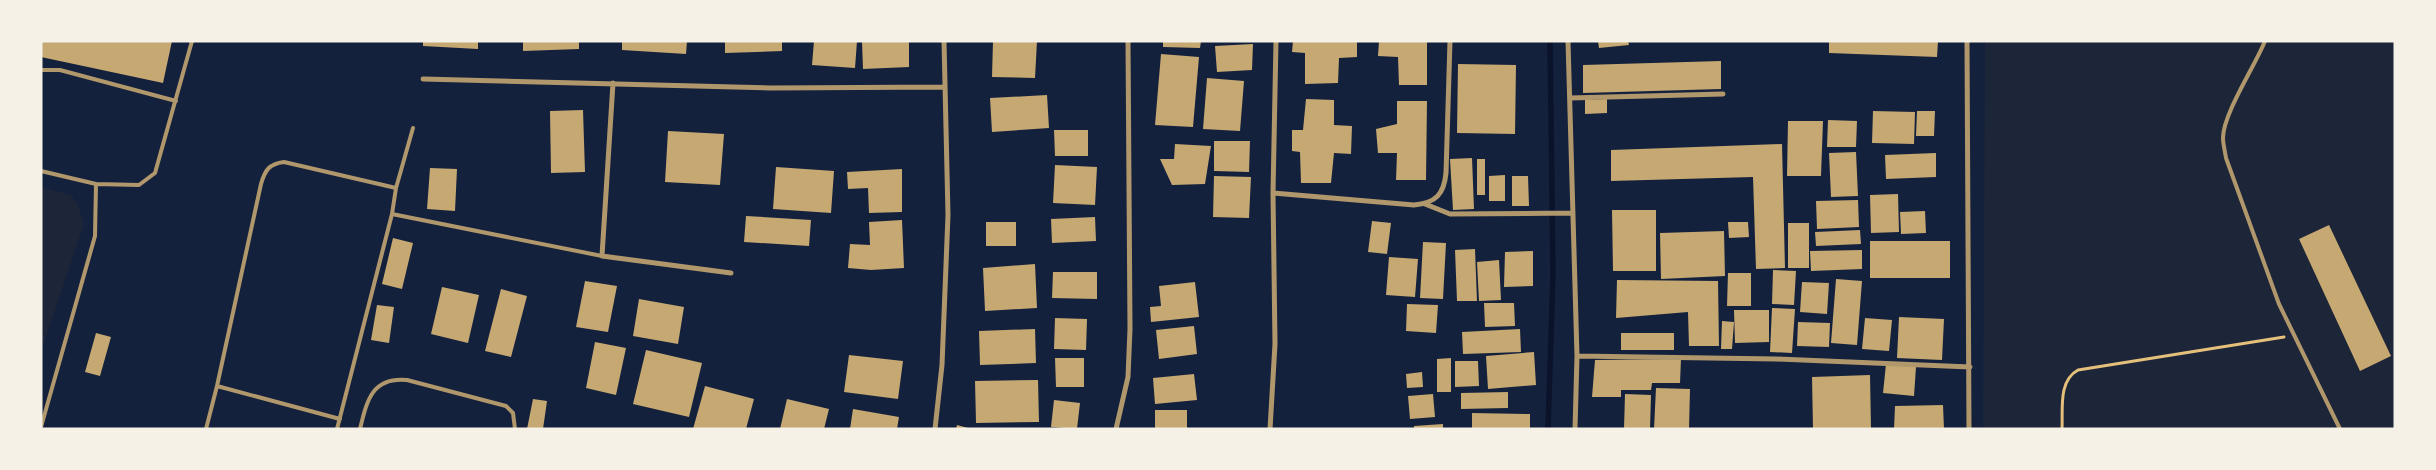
<svg xmlns="http://www.w3.org/2000/svg" width="2436" height="470" viewBox="0 0 2436 470" font-family="Bitter,serif">
	<rect width="100%" height="100%" fill="#14213d"/>
	<!-- green -->
	<path fill="#1d2539" d="M1985 41H2395V429H1983Z
		M41 187 71 195 78 205 84 224 41 352Z"/>
	<g fill="none" stroke-linecap="round" stroke-linejoin="round">
		<!-- stream -->
		<path stroke="#0b132b" stroke-width="5.5" d="M1548 429 1553 274 1550 41"/>
	</g>
	<!-- building -->
	<path fill="#c6a872" d="M41 41H172L163 83 41 57Z
		M423 41H478V49L423 46Z
		M523 41H579V49L523 51Z
		M622 41H687L686 54 622 50Z
		M725 41H782V51L725 53Z
		M814 41H857L855 68 812 65Z
		M909 41V67L863 69 862 42Z
		M993 41H1037L1035 78 992 77Z
		M1163 41H1201L1200 48 1163 47Z
		M1293 41H1357V57L1339 58 1338 83 1305 84V53L1292 52Z
		M1379 41H1427V85H1399L1398 57 1378 56Z
		M1598 41H1628L1629 45 1599 48Z
		M1829 41H1938L1937 57 1829 53Z
		M1253 44 1252 70 1217 72 1215 46Z
		M1161 54 1199 57 1193 127 1155 125Z
		M1721 61V89L1583 93V65Z
		M1458 64 1516 65 1515 134 1457 133Z
		M1207 78 1244 81 1240 131 1203 129Z
		M1047 95 1049 128 992 132 990 98Z
		M1306 99 1334 100V125L1352 126 1351 154 1334 153 1331 183H1301L1300 152 1292 151V130H1303Z
		M1607 99V113L1585 114V100Z
		M1397 101H1427L1426 180H1396L1397 153H1378L1376 129 1397 124Z
		M583 110 585 172 551 173 550 111Z
		M1873 111 1915 112 1914 144 1872 143Z
		M1917 111H1935L1934 136H1916Z
		M1828 120 1857 121 1856 147H1827Z
		M1788 121H1823L1821 176H1787Z
		M1054 130H1088V156H1055Z
		M668 131 724 134 720 185 665 182Z
		M1214 141H1250L1249 172 1214 171Z
		M1175 144 1211 146 1205 184 1172 185 1160 159H1174Z
		M1782 144 1785 268 1756 269 1753 177 1611 181V150Z
		M1856 152 1858 196 1831 197 1829 153Z
		M1936 153V177L1886 179 1885 155Z
		M1472 158 1474 209 1453 210 1450 159Z
		M1477 159H1485V195H1477Z
		M1055 165 1097 167 1095 205 1053 203Z
		M776 167 834 171 831 213 773 209Z
		M430 168 457 169 455 211 427 209Z
		M902 169V212L869 213 868 188 848 189 847 172Z
		M1505 175V201H1489V176Z
		M1214 176 1251 177 1249 218 1213 217Z
		M1512 176H1528L1529 206H1512Z
		M1898 194 1899 232 1871 233 1870 195Z
		M1858 200 1859 227 1817 229 1816 201Z
		M1612 210H1656V271H1613Z
		M1925 211 1926 233 1901 234 1900 212Z
		M746 216 811 220 809 246 744 242Z
		M1095 217 1096 241 1052 243 1051 219Z
		M902 220 904 268 871 270 848 268 850 244 870 245 869 222Z
		M1372 221 1391 223 1387 254 1368 252Z
		M986 222H1016V246H986Z
		M1728 222H1748L1749 237 1729 238Z
		M1788 223H1809V268H1788Z
		M2329 225 2391 356 2360 371 2299 239Z
		M1860 230 1861 244 1816 246 1815 232Z
		M1724 231 1725 276 1661 279 1660 233Z
		M393 238 413 243 402 289 382 284Z
		M1870 241H1950V278H1870Z
		M1423 242 1446 243 1443 299 1420 298Z
		M1475 249 1477 301H1457L1455 250Z
		M1862 250V269L1811 271 1810 251Z
		M1533 251V286L1504 287 1505 252Z
		M1389 257 1418 259 1415 297 1386 295Z
		M1499 260 1501 300 1479 301 1477 262Z
		M1035 264 1037 308 985 311 983 268Z
		M1773 270 1796 271 1794 305 1772 304Z
		M1053 272H1097V299L1052 298Z
		M1728 273H1751V306H1727Z
		M1836 279 1862 281 1857 345 1831 343Z
		M1617 280 1718 281 1719 346H1689L1688 312 1616 318Z
		M585 281 617 286 608 332 576 327Z
		M1195 282 1199 317 1151 322 1150 307 1161 306 1159 286Z
		M1802 282 1829 283 1827 314 1800 312Z
		M442 287 479 295 468 343 431 334Z
		M501 289 527 296 511 357 485 351Z
		M639 299 684 307 678 344 633 336Z
		M1484 303H1514L1515 326 1485 327Z
		M1407 304 1438 305 1436 333 1406 331Z
		M377 305 394 307 389 343 371 340Z
		M1772 308 1795 309 1792 353 1770 352Z
		M1734 310H1769V342L1735 343Z
		M1899 317 1944 319 1942 360 1897 358Z
		M1055 318 1087 319 1086 350 1054 349Z
		M1865 318 1892 320 1889 351 1862 349Z
		M1722 321 1734 322 1732 349H1721Z
		M1798 322 1830 323 1829 347 1797 346Z
		M1194 326 1197 354 1159 359 1156 330Z
		M1035 329 1036 363 980 365 979 331Z
		M1520 329 1521 352 1463 354 1462 332Z
		M96 333 111 337 100 376 85 372Z
		M1621 333H1674V350H1621Z
		M595 342 626 348 616 395 586 388Z
		M646 350 702 363 689 417 633 404Z
		M1534 352 1536 385 1488 389 1486 356Z
		M849 355 903 361 898 399 844 392Z
		M1055 358H1084V387H1056Z
		M1451 358V392H1437V359Z
		M1681 359 1680 383H1652L1651 390H1621V397H1592L1595 360Z
		M1455 361H1478L1479 386 1455 387Z
		M1886 364 1916 367 1914 396 1883 393Z
		M1422 372 1423 387 1407 388 1406 374Z
		M1194 374 1197 400 1155 404 1153 378Z
		M1870 375 1871 429H1813L1812 377Z
		M1038 380 1039 422 976 423 975 381Z
		M705 386 754 399 746 429H693Z
		M1656 388 1690 389 1689 429H1654Z
		M1508 392V408L1461 409V393Z
		M1433 394 1435 417 1410 419 1408 396Z
		M1625 394 1651 395 1650 429H1624Z
		M533 399 547 401 543 429H527Z
		M787 399 829 409 824 429H780Z
		M1054 400 1080 403 1077 429 1051 427Z
		M1943 405 1944 429H1894L1895 406Z
		M853 409 899 417 897 429H850Z
		M1155 410H1187V429H1155Z
		M1472 413 1530 414V429H1472Z
		M1443 424V429H1414V426Z
		M957 425 968 428V429H956Z"/>
	<g fill="none" stroke-linecap="round" stroke-linejoin="round">
		<!-- path -->
		<path stroke="#e5c07b" stroke-width="3" d="M2062 429C2063 409 2058 381 2078 370L2284 337"/>
		<!-- service -->
		<path stroke="#b1986c" stroke-width="4" d="M2265 41C2255 66 2223 114 2223 138 2223 144 2225 151 2226 158L2279 304 2340 429
			M41 70H60L176 101
			M41 171 96 184 95 236 41 427
			M96 184 139 185 155 173 192 41
			M392 214 602 256
			M217 386 340 419
			M206 429 217 386 261 184C265 170 269 164 284 162L396 188
			M337 429 392 214 396 188 413 128
			M360 429C367 400 372 377 407 380L506 406 513 413 515 429"/>
		<!-- minor -->
		<path stroke="#b1986c" stroke-width="5" d="M1568 41 1577 356 1575 429
			M1967 41 1969 429
			M423 79 771 88 945 87
			M613 83 602 256 731 273
			M1570 98 1723 94
			M1273 193 1414 205C1436 203 1444 194 1446 173L1450 41
			M1425 204 1450 214 1573 213
			M1577 356 1776 359 1970 367
			M935 429 942 365 948 215 944 41
			M1116 429 1128 377 1130 329 1128 41
			M1270 429 1275 344 1273 193 1276 41"/>
	</g>
	<!-- border -->
	<rect width="2436" height="470" fill="none" stroke="#f6f1e7" stroke-width="85"/>
</svg>
